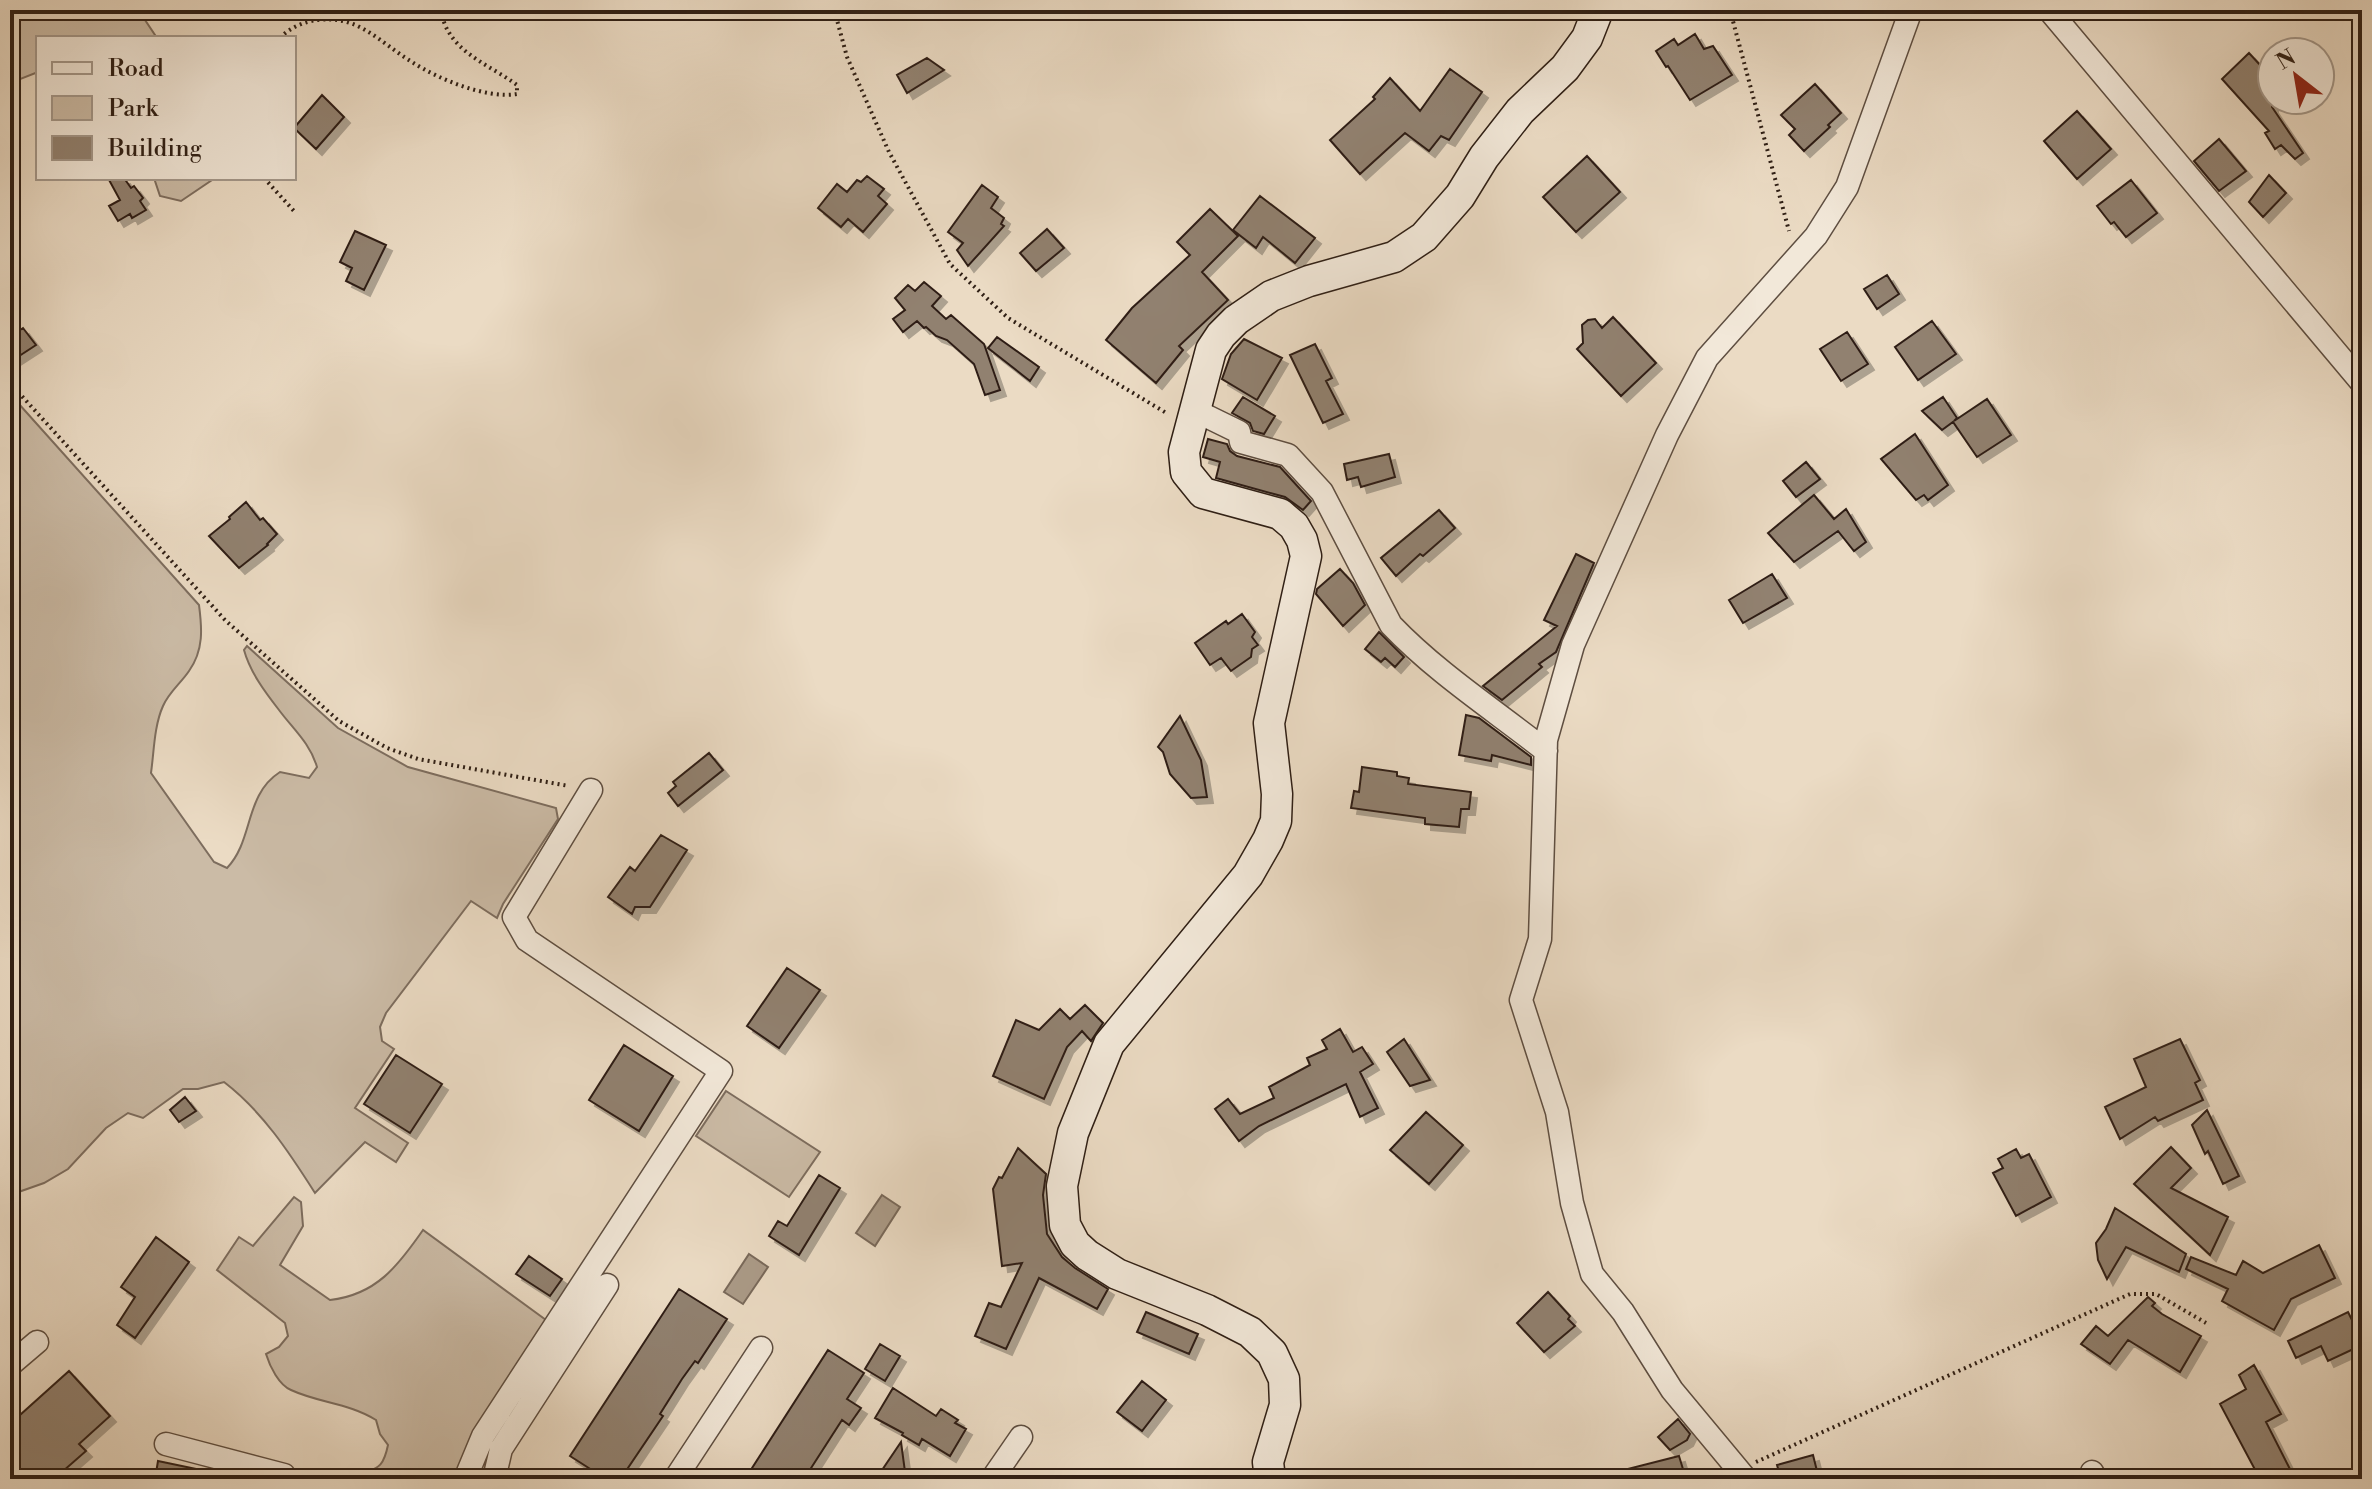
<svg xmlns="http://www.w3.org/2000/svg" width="2372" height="1489" viewBox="0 0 2372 1489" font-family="'Libre Bodoni',serif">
	<defs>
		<filter id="shadow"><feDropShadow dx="6" dy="6" stdDeviation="0" flood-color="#0004"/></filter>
	</defs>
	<rect width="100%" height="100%" fill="#ebdbc4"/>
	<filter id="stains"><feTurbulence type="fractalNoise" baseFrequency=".0025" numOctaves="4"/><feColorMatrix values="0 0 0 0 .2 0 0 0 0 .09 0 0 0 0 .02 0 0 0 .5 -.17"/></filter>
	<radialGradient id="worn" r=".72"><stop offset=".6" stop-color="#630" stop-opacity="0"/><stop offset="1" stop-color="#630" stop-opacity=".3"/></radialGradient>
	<!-- green -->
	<path fill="#cbbba6" stroke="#7d6d5e" stroke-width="2" d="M10 10H130L145 20 157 38H38V72L20 79 10 88Z
		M154 178H215L181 201 160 196Z
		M10 394 199 605C202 628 204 650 189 671 181 683 169 692 163 706 154 726 154 752 151 773L214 862 227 868C254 840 244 795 280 772L309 778 317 767C310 743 293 729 279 710 265 692 250 672 244 650L247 646 338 728 408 767 556 808 558 819 503 904 497 918 471 901 386 1013 380 1027 382 1041 394 1049 355 1108 408 1143 396 1162 365 1142 315 1193C289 1152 262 1111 224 1082L198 1089H183L143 1118 128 1113 106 1128 68 1169 44 1183 10 1195Z
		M726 1091 820 1152 789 1197 696 1136Z
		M294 1197 301 1202 303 1226 280 1265 330 1300C376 1295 398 1266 423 1230L546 1320 461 1479H353C374 1466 382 1474 388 1445L380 1434 376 1420C349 1403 319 1403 291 1390 279 1385 270 1367 266 1354L279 1347 288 1336 285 1323 217 1270 239 1237 253 1246Z"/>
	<!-- water -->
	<path fill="#ab9b88" stroke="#79695a" stroke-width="2" d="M882 1195 900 1207 875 1246 856 1233Z
		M749 1254 768 1267 743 1304 724 1292Z"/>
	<!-- building -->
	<path fill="#918170" stroke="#2f1f15" stroke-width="2" filter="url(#shadow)" d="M1695 34 1704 49 1713 46 1732 75 1690 100 1668 66 1666 67 1656 51 1674 39 1678 45Z
		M2249 53 2272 78V107L2303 153 2295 159 2281 145 2275 149 2265 133 2269 131 2222 79Z
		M927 58 944 70 907 93 897 75Z
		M1450 69 1482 92 1449 140 1441 136 1429 151 1405 133 1360 174 1330 140 1375 99 1373 97 1390 78 1420 111Z
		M1815 84 1841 113 1828 125 1830 127 1804 151 1789 135 1795 129 1781 115Z
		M322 95 344 117 316 149 294 128Z
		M2077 111 2111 149 2077 179 2044 141Z
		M2219 139 2246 171 2219 191 2194 161Z
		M1587 156 1620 192 1576 232 1543 197Z
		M2269 175 2286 193 2263 217 2249 202Z
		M867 176 884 189 878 196 887 204 863 232 848 219 841 227 818 208 837 184 847 192 857 180 861 182Z
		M108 178H124L131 188 134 186 143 198 140 201 146 210 132 218 130 214 118 221 109 206 120 200Z
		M2131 180 2157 213 2126 237 2114 222 2111 224 2097 206Z
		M982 185 998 197 991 208 1004 218 1001 224 1004 226 968 266 957 250 963 243 948 232Z
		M1260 196 1315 238 1295 263 1263 237 1256 248 1233 230Z
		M1210 209 1238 236 1202 272 1228 300 1179 346 1183 350 1156 383 1106 340 1132 308 1190 255 1177 242Z
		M1047 229 1064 248 1036 271 1020 253Z
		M355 231 386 245 364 290 346 281 352 268 340 262Z
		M1887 275 1899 294 1877 309 1864 289Z
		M924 282 941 296 932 306 946 319 951 315 984 344 1000 390 985 395 974 364 947 340 936 336 926 327 924 328 917 321 903 332 893 319 905 310 895 298 908 285 915 291Z
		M1613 317 1656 363 1621 396 1577 349 1583 343 1582 325 1588 320 1595 319 1602 328Z
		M1932 321 1956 354 1918 380 1895 347Z
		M23 328 36 345 10 362V337Z
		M1847 332 1868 364 1841 381 1820 349Z
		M997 337 1039 367 1030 381 988 348Z
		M1244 339 1282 358 1257 400 1222 379 1231 354Z
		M1315 344 1332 378 1326 381 1343 414 1323 423 1290 355Z
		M1243 397 1275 416 1264 434 1253 431 1250 423 1232 413Z
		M1943 397 1957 418 1954 421 1987 399 2011 435 1977 457 1953 422 1942 430 1922 411Z
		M1915 434 1948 485 1928 500 1924 495 1916 500 1881 459Z
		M1208 439 1227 444 1230 451 1237 456 1280 467 1311 501 1303 510 1285 497 1216 478 1220 462 1203 457Z
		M1389 454 1395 477 1361 487 1358 477 1347 480 1344 464Z
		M1806 462 1820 479 1796 497 1783 481Z
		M1814 495 1834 519 1846 509 1866 542 1854 551 1838 531 1794 562 1768 533Z
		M246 502 260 520 263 518 277 534 267 544 268 545 239 568 209 536 230 519 229 517Z
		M1439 510 1455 528 1423 556 1420 554 1396 576 1381 558Z
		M1576 554 1594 563 1556 652 1539 664 1542 667 1502 700 1483 686 1557 626 1544 620Z
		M1340 569 1353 583 1365 605 1343 626 1316 594 1317 589Z
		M1772 574 1787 598 1743 623 1729 600Z
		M1242 614 1255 632 1252 637 1258 645 1252 649 1251 657 1231 671 1221 658 1210 665 1195 643 1226 621 1228 624Z
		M1379 632 1404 657 1395 667 1385 658 1381 662 1365 649Z
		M1466 715 1479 718 1531 757V765L1492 755 1491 761 1459 755Z
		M1180 716 1201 760 1207 797 1191 798 1170 774 1163 752 1158 747Z
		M709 753 723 770 678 806 668 793 676 786 673 782Z
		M1362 767 1397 772V776L1409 778 1408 784 1471 792 1469 809H1461L1459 827 1425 824V818L1351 808 1354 791 1359 792Z
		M661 835 687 850 650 907H635L632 914 608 897 630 867 635 871Z
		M787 968 820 990 779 1048 747 1026Z
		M1085 1005 1103 1023 1091 1041 1082 1031 1067 1047 1044 1099 993 1076 1016 1020 1039 1030 1060 1009 1070 1019Z
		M1340 1029 1353 1052 1362 1047 1373 1064 1360 1072 1378 1108 1360 1117 1346 1084 1259 1126 1239 1141 1215 1109 1228 1099 1240 1114 1274 1098 1269 1087 1310 1065 1307 1058 1327 1049 1322 1040Z
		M1404 1039 1430 1080 1410 1086 1387 1052Z
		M2180 1039 2200 1080 2195 1083 2203 1100 2158 1121 2155 1117 2120 1139 2105 1107 2146 1087 2134 1059Z
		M624 1045 673 1076 639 1131 589 1100Z
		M396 1055 442 1084 410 1133 364 1104Z
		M185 1097 196 1111 179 1122 170 1110Z
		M2207 1110 2239 1176 2223 1184 2208 1151 2205 1154 2192 1125Z
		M1426 1112 1463 1145 1429 1184 1390 1150Z
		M2171 1147 2191 1168 2171 1188 2228 1217 2210 1255 2134 1184Z
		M1018 1148 1046 1174 1043 1195 1047 1234 1062 1257 1075 1268 1108 1289 1097 1309 1039 1278 1006 1349 975 1336 989 1303 1001 1307 1022 1263 1002 1266 993 1189 999 1177 1002 1178Z
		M2016 1149 2021 1158 2029 1154 2051 1197 2016 1216 1993 1173 2003 1168 1998 1159Z
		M819 1175 840 1188 799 1255 769 1236 778 1221 787 1226Z
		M2115 1208 2186 1254 2179 1272 2126 1247 2107 1279 2098 1260 2096 1243 2106 1229Z
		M156 1237 189 1262 135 1338 117 1325 135 1297 121 1287Z
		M2319 1245 2335 1278 2291 1299 2274 1330 2222 1301 2228 1289 2186 1269 2191 1257 2236 1275 2243 1261 2263 1273Z
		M529 1256 562 1279 550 1296 516 1274Z
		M679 1289 727 1319 698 1363 695 1361 682 1379 660 1414 663 1416 628 1468 647 1479H606L570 1456Z
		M1548 1292 1570 1316 1568 1319 1575 1326 1544 1352 1517 1323Z
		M2148 1297 2155 1303 2152 1306 2162 1314 2201 1336 2180 1372 2128 1340 2110 1364 2081 1344 2096 1326 2108 1336Z
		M1146 1312 1198 1334 1189 1354 1137 1332Z
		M2348 1312 2362 1340V1345L2328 1361 2321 1346 2296 1358 2288 1341Z
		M880 1344 900 1356 885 1381 865 1369Z
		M828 1350 864 1373 847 1399 861 1408 849 1425 842 1420 804 1479H745Z
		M2254 1365 2281 1414 2266 1422 2295 1479H2260L2220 1404 2246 1389 2239 1375Z
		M69 1371 110 1416 79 1444 86 1451 54 1479H10V1424Z
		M1142 1381 1166 1400 1142 1431 1117 1412Z
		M893 1388 936 1416 941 1409 958 1420 955 1423 966 1429 950 1456 922 1439 919 1445 902 1435 903 1433 875 1418Z
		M1678 1419 1690 1434 1687 1440 1670 1450 1658 1437Z
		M901 1442 906 1479H876Z
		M1813 1455 1819 1479H1781L1777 1465Z
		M1679 1456 1686 1479H1612V1473Z
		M158 1461 206 1471 205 1479H155Z"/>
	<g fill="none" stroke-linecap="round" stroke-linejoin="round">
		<!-- street casing -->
		<g stroke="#5e4e41" stroke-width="25">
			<path id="street" d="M2049 10 2362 383
				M1194 410 1239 432 1241 442 1288 455 1322 492 1391 625C1437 673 1494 710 1546 751
				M10 1365 37 1342
				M166 1444 284 1475 283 1479
				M2092 1472 2096 1479
				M468 1479V1472L483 1436 721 1071 527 940 514 917 591 790
				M494 1479 501 1449 607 1285
				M675 1479 761 1348
				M992 1479 1021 1437
				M1746 1479 1672 1390 1623 1312 1592 1274 1572 1203 1557 1112 1521 1000 1540 939 1546 740 1573 645 1667 435 1707 358 1816 236 1847 187 1911 10"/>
		</g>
		<!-- secondary casing -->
		<g stroke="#2f1f15" stroke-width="33">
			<path id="secondary" d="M1270 1479 1268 1462 1285 1405 1284 1379 1272 1353 1250 1332 1207 1310 1117 1274 1087 1255 1075 1244 1065 1225 1062 1186 1073 1133 1109 1044 1248 875 1268 840 1276 821 1277 794 1269 723 1306 556 1302 540 1294 526 1280 514 1203 493 1186 472 1184 452 1211 350 1221 335 1236 320 1271 296 1309 281 1394 257 1424 237 1460 196 1484 157 1520 111 1565 68 1587 38 1598 10"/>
		</g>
		<!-- path -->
		<path stroke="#2f1f15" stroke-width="4" stroke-dasharray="2 4" stroke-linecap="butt" d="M836 10 837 20 847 57 889 152 950 264 1008 318 1168 414
			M1730 10 1789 231
			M280 38C289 28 305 21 318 20 359 15 379 42 412 62 438 79 486 99 517 94V85C487 63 447 51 441 10
			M264 178 294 211
			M10 383 225 620 339 721 387 748 418 759 569 786
			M1756 1462 2130 1294H2156L2206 1323"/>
		<!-- street -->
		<use href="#street" stroke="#f2e8d9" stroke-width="22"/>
		<!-- secondary -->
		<use href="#secondary" stroke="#f2e8d9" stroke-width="30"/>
	</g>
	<!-- margin -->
	<rect width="2372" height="1489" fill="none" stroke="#ebdbc4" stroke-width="40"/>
	<rect x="12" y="12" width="2348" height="1465" fill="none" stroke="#2f1f15" stroke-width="4"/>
	<rect x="20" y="20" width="2332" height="1449" fill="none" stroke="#2f1f15" stroke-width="2"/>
	<!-- legend -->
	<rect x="36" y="36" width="260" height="144" fill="#f2e8d9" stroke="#a4988b" stroke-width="2"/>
	<rect x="52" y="62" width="40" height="12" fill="#f2e8d9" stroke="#a4988b" stroke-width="2"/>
	<text x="108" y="76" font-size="24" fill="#2f1f15">Road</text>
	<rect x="52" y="96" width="40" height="24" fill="#cbbba6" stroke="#a4988b" stroke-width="2"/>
	<text x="108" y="116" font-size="24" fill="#2f1f15">Park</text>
	<rect x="52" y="136" width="40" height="24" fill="#918170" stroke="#a4988b" stroke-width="2"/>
	<text x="108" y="156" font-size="24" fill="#2f1f15">Building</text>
	<!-- north arrow -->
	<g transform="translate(2296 76) rotate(329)"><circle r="38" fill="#f2e8d9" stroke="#a4988b" stroke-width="2"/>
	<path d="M0-6L14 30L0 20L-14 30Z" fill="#8f2418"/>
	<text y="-12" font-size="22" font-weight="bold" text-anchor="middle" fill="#2f1f15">N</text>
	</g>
	<rect width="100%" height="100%" filter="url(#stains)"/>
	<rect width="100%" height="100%" fill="url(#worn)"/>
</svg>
